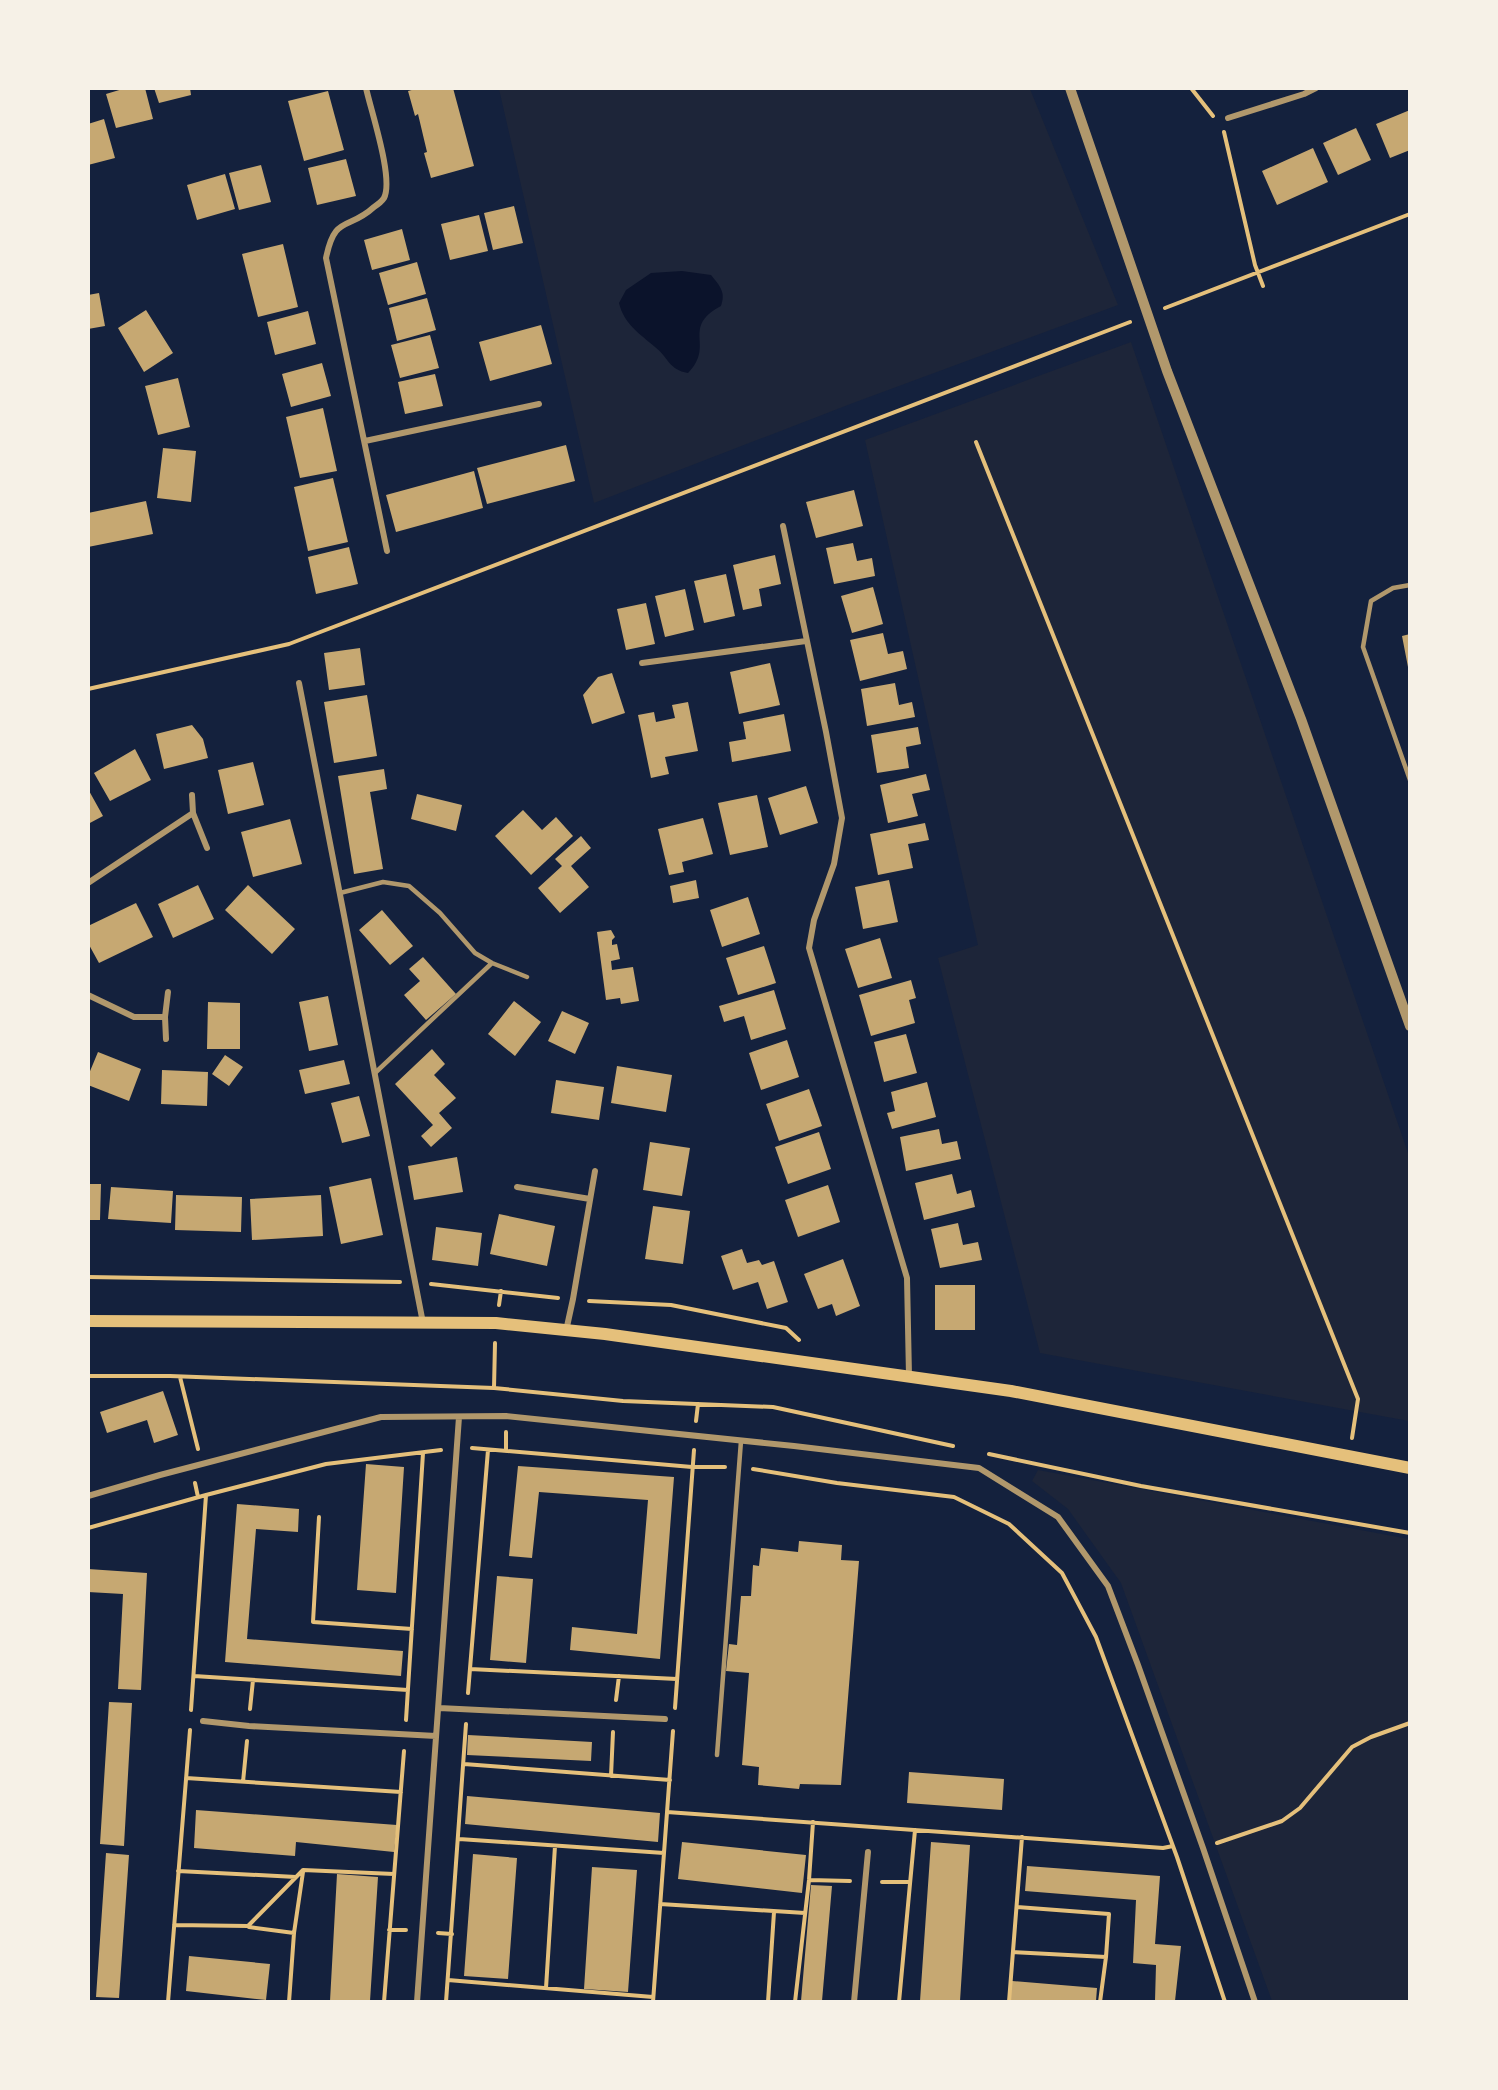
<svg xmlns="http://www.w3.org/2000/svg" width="1498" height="2090" viewBox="0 0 1498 2090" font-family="'Crimson Pro',serif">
	<rect width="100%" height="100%" fill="#14213d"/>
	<!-- green -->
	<path fill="#1d2539" d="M499 89H1030L1118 305 853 403 594 503Z
		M1131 342 1409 1156V1421L1040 1353 938 958 978 945 865 440Z
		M1038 1470 1409 1539 1410 1710 1407 1711 1410 1717 1409 2001H1272L1121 1583 1068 1509 1032 1481Z"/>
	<!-- water -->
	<path fill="#0b132b" d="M682 271 711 275C720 286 726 292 721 306 680 328 716 345 688 373 669 370 668 357 655 347 640 334 624 324 619 303L626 290 651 273Z"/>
	<!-- building -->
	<path fill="#c6a872" d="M126 88H145L153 119 116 128 106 94Z
		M154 88H190L191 95 159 103Z
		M419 88H453L474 166 431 178 424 153 427 152 418 114 415 116 408 91Z
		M328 91 344 150 304 161 288 101Z
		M1410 110V150L1390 158 1376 124Z
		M104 119 115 158 88 165V124Z
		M1356 128 1371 160 1338 175 1323 143Z
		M1313 148 1328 182 1277 205 1262 171Z
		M346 159 356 196 317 205 308 168Z
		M261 165 271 202 239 210 229 173Z
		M225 174 235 209 197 220 187 185Z
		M514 206 523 243 493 250 484 213Z
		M479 215 488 251 450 260 441 224Z
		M402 229 410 260 372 270 364 240Z
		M283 244 298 307 258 317 242 254Z
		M417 262 426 294 388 305 379 273Z
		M99 293 105 326 88 329V295Z
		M427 298 436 330 397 341 389 308Z
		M146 310 173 353 144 372 118 328Z
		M308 311 316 344 275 355 267 322Z
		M541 325 552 364 490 381 479 342Z
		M430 335 439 368 400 378 391 345Z
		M322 363 331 396 291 407 282 374Z
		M435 374 443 406 405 414 398 382Z
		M178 378 190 427 158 435 145 386Z
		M323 408 337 471 300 478 286 417Z
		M566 445 575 481 487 504 477 468Z
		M163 448 196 451 191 502 157 498Z
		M474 471 483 508 396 532 386 495Z
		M333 478 348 542 308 551 294 487Z
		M854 490 863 526 816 538 806 502Z
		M146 501 153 534 88 547V513Z
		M853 543 857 561 872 558 875 576 834 584 826 548Z
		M349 547 358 584 316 594 308 557Z
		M775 555 781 584 759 589 762 606 743 610 733 565Z
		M726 574 735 616 704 623 694 581Z
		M873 587 883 624 852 633 841 596Z
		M685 589 694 630 665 637 655 596Z
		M646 603 655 644 626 650 617 609Z
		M883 633 888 654 903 651 907 669 860 681 850 640Z
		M1410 634V667H1408L1402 636Z
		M360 648 365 685 329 690 324 653Z
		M770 663 780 705 739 714 730 672Z
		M612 673 625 713 592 724 583 695 598 677Z
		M895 683 899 705 912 702 915 717 867 726 861 689Z
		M367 695 377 756 334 763 324 702Z
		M688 702 698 751 665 757 669 774 651 778 638 715 654 712 656 722 675 718 672 705Z
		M784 714 791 751 732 762 729 742 746 739 743 722Z
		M192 725 203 739 208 758 164 769 156 734Z
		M918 727 921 744 906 747 909 768 877 773 871 735Z
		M135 749 151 780 110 801 94 773Z
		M253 762 264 805 228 814 218 770Z
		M384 769 387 789 370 792 383 869 354 874 338 776Z
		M926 774 930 790 912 794 918 816 888 823 880 785Z
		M806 786 818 823 780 835 768 798Z
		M88 789 103 816 88 824Z
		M417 794 462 805 456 831 411 819Z
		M757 795 768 847 730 855 718 803Z
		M523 810 542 830 556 817 573 836 531 875 495 836Z
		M703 818 713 854 682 862 684 872 669 875 658 829Z
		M290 819 302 864 253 877 241 832Z
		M925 823 929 840 908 844 913 868 878 875 870 834Z
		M581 836 591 848 571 866 589 887 560 913 538 888 562 866 555 859Z
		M696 880 699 898 673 903 670 886Z
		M889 880 898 922 863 929 855 887Z
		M198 885 214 919 173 938 158 904Z
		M248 885 295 929 272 954 225 910Z
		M748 897 760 934 722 947 710 910Z
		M136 903 153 937 99 963 88 943V926Z
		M382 910 413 946 390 965 359 930Z
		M611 930 615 937 612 940V945L617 944 620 959 611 961 612 970 633 967 639 1001 621 1004 620 998 606 1000 597 932Z
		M880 938 892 978 858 988 845 949Z
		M764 946 776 983 738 995 726 958Z
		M423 957 456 994 426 1020 404 995 420 981 409 969Z
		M911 980 916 998 909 1000 915 1023 871 1036 859 995Z
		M774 990 786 1029 751 1040 744 1016 724 1022 719 1006Z
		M328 996 338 1045 309 1051 299 1002Z
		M514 1001 541 1022 515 1056 488 1034Z
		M208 1002 240 1003V1049H207Z
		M562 1011 589 1023 575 1054 548 1041Z
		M906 1034 917 1073 884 1082 874 1042Z
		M787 1040 799 1077 761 1090 749 1053Z
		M432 1049 445 1064 434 1075 456 1098 439 1113 452 1128 431 1147 421 1136 433 1125 395 1084Z
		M98 1052 141 1069 129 1101 88 1085V1076Z
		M225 1055 243 1067 229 1086 212 1074Z
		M344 1060 350 1084 305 1094 299 1070Z
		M617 1066 672 1075 666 1112 611 1103Z
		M162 1070 208 1072 207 1106 161 1104Z
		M556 1080 604 1087 599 1120 551 1113Z
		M927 1082 936 1117 892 1129 887 1113 895 1111 891 1092Z
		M809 1089 822 1126 779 1141 766 1104Z
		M359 1096 370 1136 342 1143 331 1103Z
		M939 1129 942 1144 957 1141 961 1159 906 1171 900 1137Z
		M819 1132 831 1169 788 1184 775 1147Z
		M650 1142 690 1148 682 1196 643 1190Z
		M457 1157 463 1192 414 1200 408 1166Z
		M952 1174 957 1194 971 1190 975 1207 924 1220 915 1183Z
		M371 1178 383 1235 341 1244 329 1187Z
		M88 1184H101L100 1220H88Z
		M828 1185 840 1222 798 1237 785 1200Z
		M111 1187 173 1191 171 1223 108 1219Z
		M176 1195 242 1197 241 1232 175 1230Z
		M321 1195 323 1236 252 1240 250 1199Z
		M653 1206 690 1211 683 1264 645 1259Z
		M499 1214 555 1226 547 1266 490 1254Z
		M958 1223 963 1245 978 1242 982 1260 940 1268 931 1229Z
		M436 1227 482 1233 478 1266 432 1260Z
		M742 1249 747 1263 759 1260 762 1265 774 1261 788 1302 767 1309 758 1282 733 1290 721 1256Z
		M843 1259 860 1306 836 1316 832 1304 818 1309 804 1274Z
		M935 1285H975V1330H935Z
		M163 1391 178 1435 154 1443 147 1420 107 1433 100 1412Z
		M366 1464 404 1467 396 1593 357 1590Z
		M518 1466 674 1477 660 1659 570 1650 572 1627 637 1634 648 1500 539 1492 532 1558 509 1556Z
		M237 1504 299 1509 298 1532 256 1529 247 1639 403 1651 401 1676 225 1662Z
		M799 1541 842 1545 841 1560 859 1561 841 1785 800 1784 799 1789 758 1785 759 1767 742 1765 749 1673 726 1671 729 1644 737 1645 741 1596H751L753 1565 759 1566 761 1548 798 1552Z
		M88 1569 147 1573 141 1690 118 1689 123 1594 88 1592Z
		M497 1576 533 1579 526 1663 490 1660Z
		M109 1702 132 1703 124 1846 100 1844Z
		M468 1735 592 1742 591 1761 467 1755Z
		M909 1772 1004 1779 1002 1810 907 1803Z
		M467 1796 660 1813 658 1842 465 1824Z
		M196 1810 397 1825 394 1852 296 1842 295 1856 194 1848Z
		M682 1842 806 1855 802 1893 678 1879Z
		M931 1842 970 1845 960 2001H920Z
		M106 1853 129 1855 119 1998 96 1997Z
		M473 1854 517 1858 508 1979 464 1976Z
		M1027 1866 1160 1876 1155 1944 1181 1946 1175 2001H1155L1156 1965 1133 1963 1136 1900 1025 1891Z
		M592 1867 637 1870 628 1992 584 1989Z
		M337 1874 378 1877 370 2001H330Z
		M811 1885 832 1886 822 2001H801Z
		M189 1956 270 1964 266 2000 186 1991Z
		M1012 1981 1097 1988 1096 2001H1010Z"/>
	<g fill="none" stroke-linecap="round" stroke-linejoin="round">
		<!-- path -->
		<path stroke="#e5c07b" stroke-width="4" d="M1191 88 1213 116
			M1224 132 1255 265 1263 286
			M1165 308 1410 214
			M976 442 1358 1399 1352 1438
			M88 689 289 644 1130 322
			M88 1277 400 1282
			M431 1284 558 1298
			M589 1301 671 1305 786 1328 799 1340
			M499 1305 501 1291
			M88 1376H170L494 1388 623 1401 773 1407 953 1446
			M180 1377 198 1449
			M494 1388 495 1343
			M696 1421 698 1404
			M506 1432V1451
			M472 1448 692 1467H725
			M989 1454 1141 1486 1410 1533
			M753 1469 837 1483 954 1497 1009 1524 1062 1573 1096 1637 1177 1857 1225 2002
			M195 1483 198 1497
			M206 1495 326 1464 441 1450
			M319 1517 313 1622 412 1629
			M88 1528 206 1495 191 1710
			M470 1669 677 1679
			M194 1676 408 1690
			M468 1693 488 1450
			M616 1700 619 1676
			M675 1708 694 1450
			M250 1709 253 1680
			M406 1720 423 1453
			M464 1764 670 1780
			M611 1776 613 1732
			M186 1778 401 1792
			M243 1782 247 1741
			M667 1812 1163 1848 1173 1846
			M459 1839 664 1853
			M1217 1843 1282 1821 1300 1808 1352 1747 1371 1737 1410 1723
			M178 1871 296 1877
			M809 1880 850 1881
			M882 1882H910
			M660 1904 805 1913
			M1017 1907 1109 1914 1106 1957 1100 2002
			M174 1925 248 1926 303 1870 394 1874
			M249 1927 294 1933 289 2002
			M389 1930H406
			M294 1933 303 1872
			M438 1933 452 1934
			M1013 1952 1106 1957
			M448 1980 653 1997
			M546 1988 555 1846
			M168 2002 190 1730
			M384 2002 404 1751
			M446 2002 466 1724
			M653 2002 673 1731
			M768 2002 774 1912
			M795 2002 809 1880 813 1822
			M899 2002 915 1830
			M1009 2002 1022 1837"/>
		<!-- service -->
		<path stroke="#b1986c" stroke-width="4.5" d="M1410 585 1393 588 1371 601 1363 647 1410 780
			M340 893 383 882 409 886 440 913 475 953 492 963 527 977
			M375 1073 492 963
			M717 1755 741 1441"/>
		<!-- minor -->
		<path stroke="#b1986c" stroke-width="6" d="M366 88C371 111 394 179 384 198 382 201 377 205 374 207 348 231 335 214 326 258L387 551
			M1228 118 1304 94 1316 88
			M365 441 539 404
			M783 526 826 732 842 818 834 864 814 920 809 948 907 1278 909 1376
			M642 663 806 641
			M299 683 423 1323
			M192 795 193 813 207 848
			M88 883 193 813
			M88 995 134 1017H165
			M166 1039 165 1017 168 992
			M517 1187 590 1199
			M566 1331 573 1299 595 1171
			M88 1496 160 1475 381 1417 506 1416 794 1446 979 1468 1058 1517 1108 1586 1138 1665 1203 1848 1255 2002
			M439 1708 665 1719
			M203 1721 249 1726 436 1736
			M417 2002 459 1417
			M854 2002 868 1852"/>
		<!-- tertiary -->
		<path stroke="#b1986c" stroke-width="10" d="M1070 88 1167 371 1301 719 1410 1026"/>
		<!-- secondary -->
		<path stroke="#e5c07b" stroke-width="12" d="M88 1321 496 1323 605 1334 1011 1391 1410 1468"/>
	</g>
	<!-- border -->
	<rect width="1498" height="2090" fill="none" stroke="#f6f1e7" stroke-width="180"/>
</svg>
